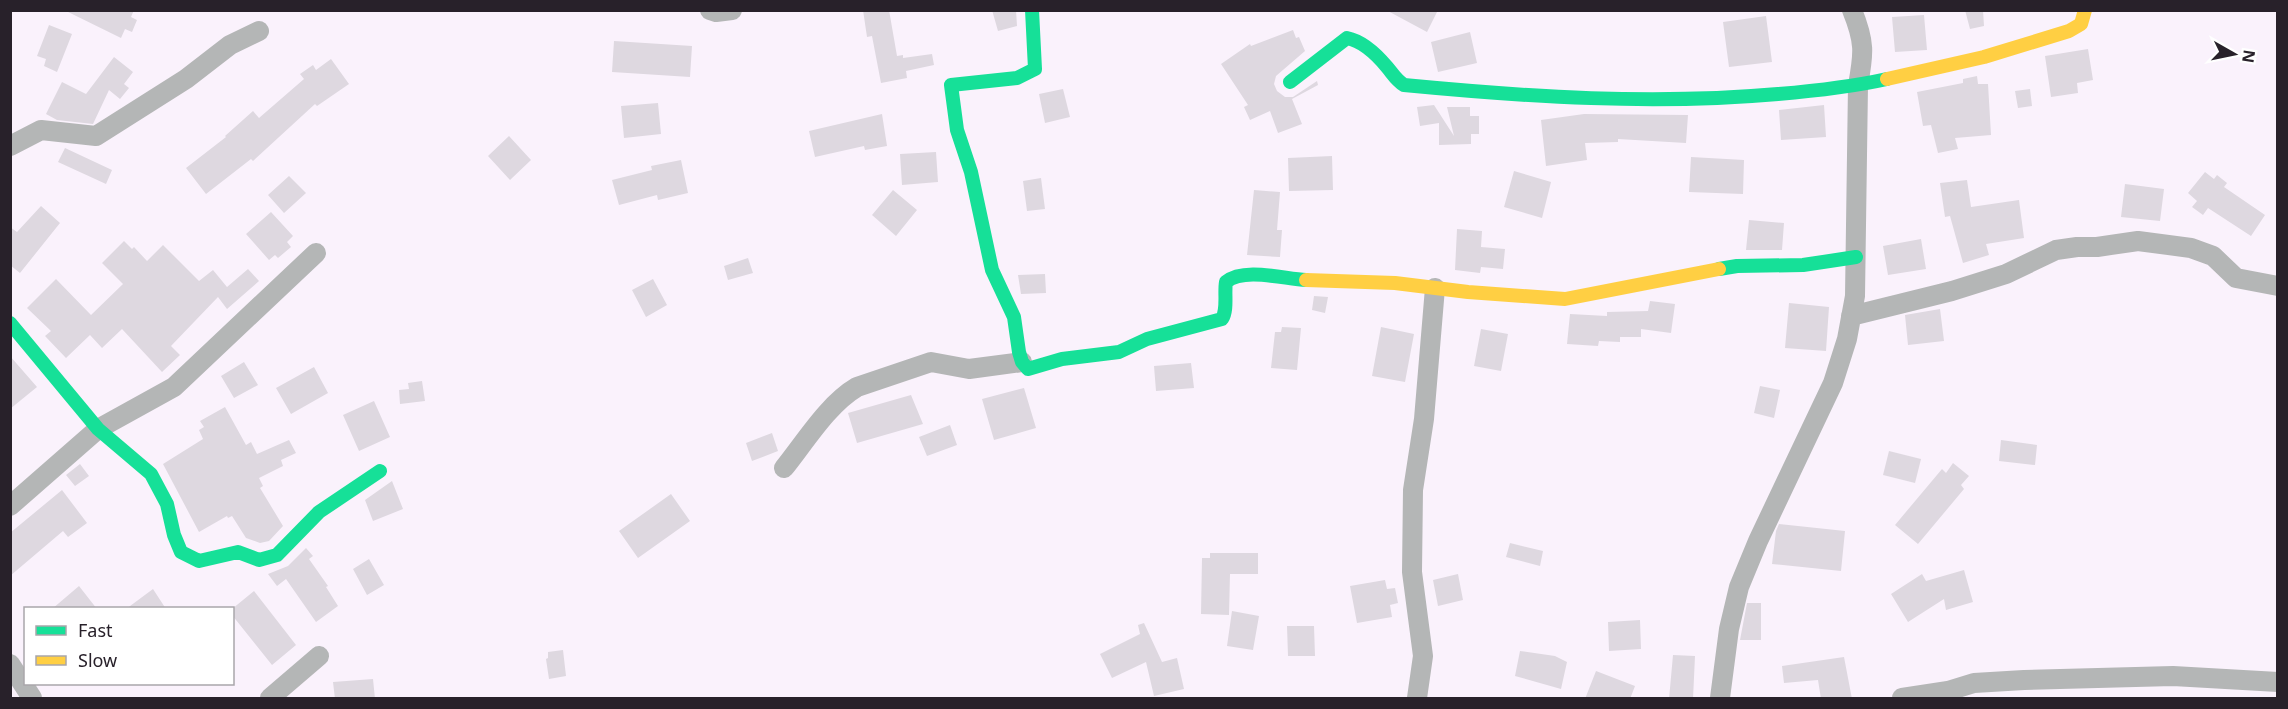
<svg xmlns="http://www.w3.org/2000/svg" width="2288" height="709" viewBox="0 0 2288 709" font-family="'Noto Sans',sans-serif">
	<rect width="100%" height="100%" fill="#faf2fc"/>
	<!-- building -->
	<path fill="#ded8e0" d="M64 10H134L131 17 137 20 132 32 125 29 121 38Z
		M863 10H889L897 56 903 55V58L932 54 934 65 906 71 907 78 881 83 872 36 867 37Z
		M992 10H1016L1017 26 998 31Z
		M1386 10H1438L1427 32Z
		M1965 10H1983L1984 26 1970 29Z
		M1924 15 1927 50 1895 52 1892 17Z
		M1766 16 1772 62 1729 67 1723 22Z
		M49 25 72 34 57 72 44 66 46 59 37 56Z
		M1293 30 1296 38 1299 37 1305 51 1276 76 1274 84 1277 91 1285 97H1293L1317 81 1318 85 1292 99 1302 124 1278 133 1270 111 1250 120 1244 107 1248 105 1221 64 1250 44 1251 46Z
		M1470 32 1477 63 1438 72 1431 42Z
		M614 41 692 46 690 77 612 72Z
		M2088 49 2093 80 2077 83 2078 93 2051 97 2045 56Z
		M114 57 133 72 124 84 129 88 120 99 109 90 93 124 57 120 46 114 62 82 86 94Z
		M331 59 349 84 317 106 315 104 253 161 251 159 206 194 186 168 226 137 225 136 253 111 259 118 304 79 300 74 313 65 316 70Z
		M1977 76 1978 84H1988L1991 135 1955 138 1958 149 1938 153 1931 125 1923 126 1917 92 1963 83V79Z
		M1063 89 1070 117 1045 123 1039 94Z
		M2030 89 2032 106 2018 108 2015 91Z
		M658 103 661 134 624 138 621 106Z
		M1434 105 1454 136 1447 107H1470V116H1479V134H1471V144L1439 145V123L1420 126 1417 107Z
		M1824 105 1826 137 1781 140 1779 110Z
		M882 114 887 146 865 150 864 146 815 157 809 131Z
		M1584 114 1688 115 1686 143 1618 139V142L1585 143 1587 160 1546 166 1541 120Z
		M509 136 531 160 510 180 488 156Z
		M65 148 112 170 106 184 58 162Z
		M936 152 938 182 902 185 900 154Z
		M1332 156 1333 190 1289 191 1288 158Z
		M1691 157 1744 160 1743 194 1689 192Z
		M681 160 688 193 658 200 657 195 619 205 612 180 652 170 651 166Z
		M1514 171 1551 182 1542 218 1504 207Z
		M2205 172 2214 179 2217 175 2227 183 2224 187 2265 215 2251 236 2208 208 2203 215 2192 207 2197 201 2188 193Z
		M289 176 306 193 284 213 268 195Z
		M1041 178 1045 209 1027 211 1023 181Z
		M1967 180 1971 207 2019 200 2024 238 1986 244 1989 255 1963 263 1950 216 1945 217 1940 183Z
		M2125 184 2164 189 2160 221 2121 217Z
		M893 190 917 210 896 236 872 215Z
		M1254 190 1280 192 1277 230H1282L1280 257 1247 255Z
		M41 206 60 223 20 273 10 265V227L17 232Z
		M271 212 293 236 287 242 291 247 278 258 275 255 269 260 246 234Z
		M1749 220 1784 223 1782 250H1746Z
		M1457 229 1482 231 1481 247 1505 249 1503 269 1481 267 1480 273 1455 270Z
		M1921 239 1926 269 1888 275 1883 246Z
		M124 241 132 249 134 247 147 261 163 245 199 281 213 270 227 287 248 269 259 281 227 309 218 297 171 346 180 355 162 372 122 329 102 348 90 335 66 358 45 336 51 331 27 308 56 279 91 315 123 284 102 263Z
		M748 258 753 273 728 280 724 266Z
		M1045 274 1046 293 1021 294 1018 275Z
		M653 279 667 305 646 317 632 290Z
		M1314 296 1328 297 1325 313 1312 310Z
		M1650 301 1675 304 1671 333 1641 329V337H1620V342L1599 341 1598 346 1567 344 1570 314 1607 316V312L1648 311Z
		M1789 303 1829 307 1826 351 1785 348Z
		M1940 309 1944 341 1908 345 1905 315Z
		M1282 327 1301 328 1297 370 1271 368 1275 332H1281Z
		M1381 327 1414 334 1405 382 1372 376Z
		M1481 329 1508 334 1501 371 1474 366Z
		M10 356 37 387 10 409Z
		M244 362 258 385 234 398 221 376Z
		M1191 363 1194 388 1156 391 1154 366Z
		M314 367 328 393 291 414 276 388Z
		M422 381 425 401 400 404 399 390 409 389 408 383Z
		M1760 386 1780 390 1774 418 1754 413Z
		M1024 388 1036 428 994 440 982 399Z
		M911 395 923 424 857 443 848 413Z
		M374 401 390 437 359 451 343 415Z
		M225 407 246 445 251 442 257 454 289 440 296 453 281 460 283 466 259 478 263 486 260 488 283 526 269 541 260 543 246 538 232 516 228 518 227 516 199 532 163 464 203 439 199 430 204 427 200 421Z
		M950 425 957 445 927 456 919 437Z
		M772 433 778 451 752 461 746 443Z
		M2001 440 2037 445 2035 465 1999 461Z
		M1889 451 1921 459 1915 483 1883 475Z
		M1953 463 1969 476 1961 485 1964 489 1918 544 1895 525 1942 469 1946 473Z
		M80 464 89 476 75 486 66 475Z
		M392 481 403 509 373 521 365 500Z
		M62 490 87 523 68 537 63 531 10 576V533Z
		M671 494 690 521 638 558 619 531Z
		M1779 524 1845 531 1841 571 1772 564 1776 531Z
		M1510 543 1543 551 1540 566 1506 557Z
		M306 548 313 556 309 559 328 586 326 587 338 606 316 622 286 579 277 586 268 574 288 566Z
		M1210 553H1258V574H1230L1229 615 1201 614 1202 558H1210Z
		M369 559 384 585 367 595 353 569Z
		M1964 570 1973 602 1946 610 1944 599 1908 622 1891 594 1922 574 1926 581Z
		M1458 574 1463 600 1438 606 1433 580Z
		M1385 580 1387 589 1395 588 1398 603 1390 605 1392 617 1357 623 1350 586Z
		M79 586 97 609H52Z
		M153 589 166 609H126Z
		M254 591 296 645 272 665 232 615V609Z
		M1747 603H1761V640H1740Z
		M1232 611 1259 616 1253 650 1227 646Z
		M1640 620 1641 649 1609 651 1608 622Z
		M1144 623 1162 662 1177 658 1184 689 1154 696 1146 662 1112 678 1100 654 1140 634 1138 625Z
		M1287 626H1314L1315 656H1288Z
		M563 650 566 676 549 679 546 659 548 658V652Z
		M1520 651 1555 656 1567 662 1561 689 1515 676Z
		M1673 655 1695 656 1693 699H1669Z
		M1844 657 1852 699H1821L1818 680 1784 683 1782 666Z
		M1596 671 1635 686 1630 699H1585Z
		M373 679 375 699H335L333 682Z"/>
	<g fill="none" stroke-linecap="round" stroke-linejoin="round">
		<!-- street -->
		<path stroke="#b4b6b6" stroke-width="20" d="M710 10 716 12 732 10
			M10 146 41 130 96 136 186 79 230 45 259 31
			M1851 316 1952 291 2006 274 2056 250 2077 247H2097L2138 241 2191 248 2213 256 2236 278 2278 286
			M784 468C805 442 828 404 857 387L931 362 969 369 1022 362
			M10 506 98 429 174 387 316 253
			M10 664 32 698
			M270 698 319 656
			M1417 698 1423 656 1412 572 1413 490 1424 419 1435 288
			M1720 698 1729 629 1739 587 1758 541 1833 383 1847 339 1855 296 1858 85C1864 53 1865 42 1852 10
			M1902 698 1948 691 1974 683 2024 680 2173 676 2278 682"/>
		<!-- fast -->
		<path stroke="#16e098" stroke-width="14" d="M1032 10 1035 69 1017 78 951 85 957 130 971 172 992 270 1014 317 1019 352 1022 362 1028 369 1062 359 1119 352 1147 339 1222 319C1228 309 1224 293 1226 282 1244 267 1284 279 1306 280
			M1290 82 1347 38C1362 41 1377 55 1387 67 1393 74 1396 80 1404 85 1529 97 1653 105 1778 94 1814 91 1851 87 1887 79
			M1719 269 1737 266 1803 265 1856 257
			M10 323 98 429 151 474 167 504 174 535 181 552 199 561 238 552 259 560 277 555 319 512 380 471"/>
		<!-- slow -->
		<path stroke="#ffcf43" stroke-width="14" d="M1887 79 1984 57 2069 31 2081 24 2085 10
			M1306 280 1395 283 1468 292 1565 299 1719 269"/>
	</g>
	<!-- border -->
	<rect width="2288" height="709" fill="none" stroke="#28212a" stroke-width="24"/>
	<!-- legend -->
	<rect x="24" y="607" width="210" height="78" fill="#ffffff" stroke="#a9a6aa" stroke-width="1.5"/>
	<rect x="36" y="626" width="30" height="9" fill="#16e098" stroke="#a9a6aa" stroke-width="1.5"/>
	<text x="78" y="637" font-size="18" fill="#28212a">Fast</text>
	<rect x="36" y="656" width="30" height="9" fill="#ffcf43" stroke="#a9a6aa" stroke-width="1.5"/>
	<text x="78" y="667" font-size="18" fill="#28212a">Slow</text>
	<!-- north arrow -->
	<g transform="translate(2234 54) rotate(99)" stroke="#ffffff" stroke-width="4.5" paint-order="stroke">
	<path d="M0-4.5L10 22L0 15L-10 22Z" fill="#28212a"/>
	<text y="-9" font-size="16" font-weight="bold" text-anchor="middle" fill="#28212a">N</text>
	</g>
</svg>
